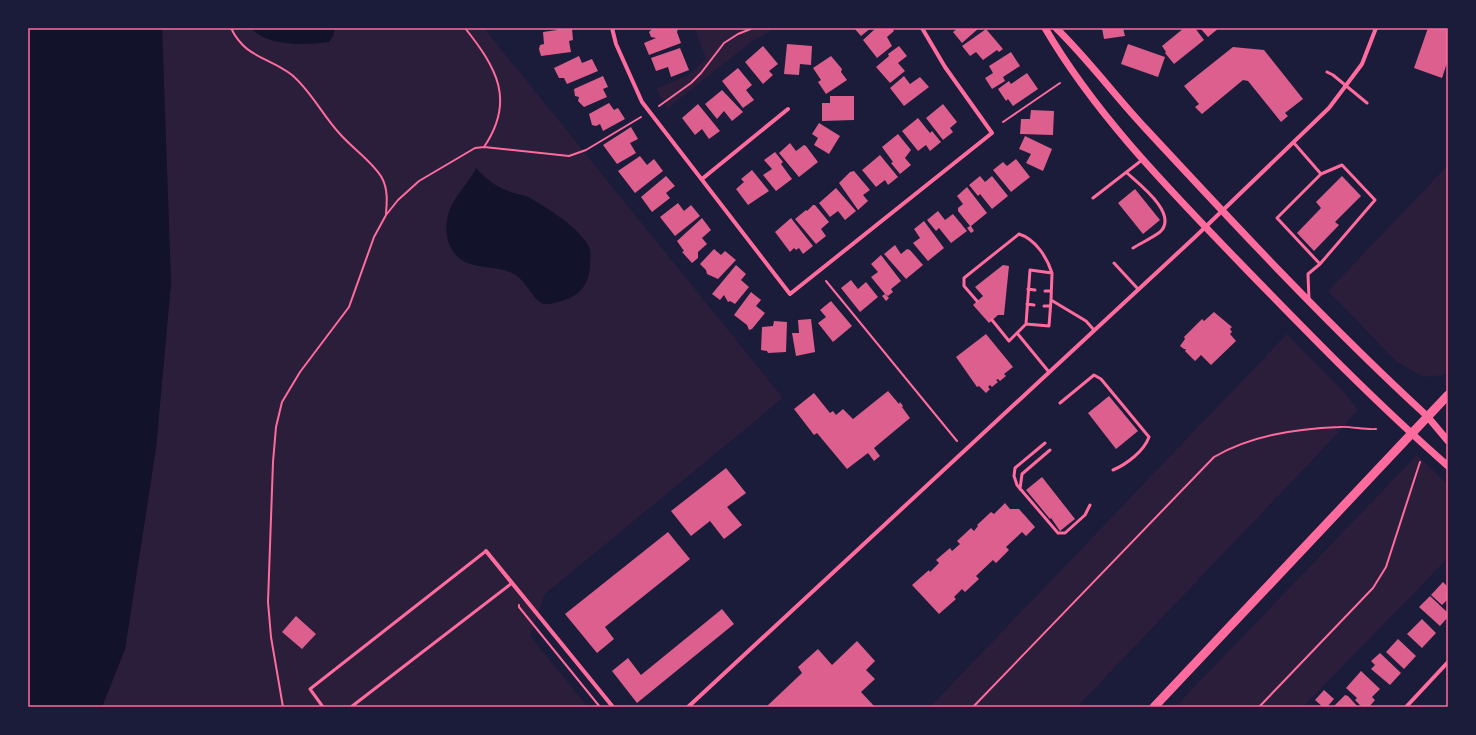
<svg xmlns="http://www.w3.org/2000/svg" width="1476" height="735" viewBox="0 0 1476 735" font-family="'Fira Sans Condensed',sans-serif">
	<rect width="100%" height="100%" fill="#1b1b3a"/>
	<!-- green -->
	<path fill="#2a1e3b" d="M162 28H484L783 398 545 594 530 636 588 707H102L125 649 156 448 171 283Z
		M694 28H776L751 42 668 108 656 89 690 74 706 58Z
		M1448 165V371L1444 375 1423 377 1397 362 1328 291Z
		M1287 334 1342 390 1358 410 1346 423V427L1339 432 1077 707H930Z
		M1417 455 1448 485V558L1303 707H1175Z"/>
	<!-- water -->
	<path fill="#12122b" d="M28 28H162L171 283 156 448 125 649 102 707H28Z
		M251 28H335L333 36 329 42C305 45 268 47 251 28Z
		M476 168C485 178 495 186 508 191 514 194 522 194 528 197 545 206 583 230 590 249 591 253 590 260 590 264 590 285 579 297 558 302 554 303 548 305 544 304 532 300 526 279 512 273 497 266 480 269 465 262 447 253 443 230 449 212 454 196 469 183 476 168Z"/>
	<!-- building -->
	<path fill="#dd5f8e" d="M557 28H572L573 40 569 41 571 52 541 56 539 49 540 45 544 44 543 32 557 30Z
		M653 28H678L677 32 681 43 649 55 644 43 656 38 651 37 649 32Z
		M854 28H871L861 36Z
		M876 28H892L894 31 887 37 892 46 877 58 863 40Z
		M958 28H979L962 43 953 32Z
		M1102 28H1123L1125 36 1104 39Z
		M1184 28H1195L1204 40 1174 64 1165 53 1166 52 1162 46Z
		M1200 28H1219L1208 37Z
		M1428 28H1448V60L1442 78 1414 68Z
		M986 29 1003 49 999 52 997 50 983 60 976 52 970 56 962 46Z
		M787 44 812 46 811 65 800 64 799 75 784 74Z
		M1128 44 1165 57 1158 77 1121 64Z
		M763 46 778 64 769 71 773 75 763 84 745 62Z
		M899 46 907 56 898 63 905 71 890 83 876 67 889 56 888 54Z
		M1233 47 1264 50 1303 99 1285 113 1288 116 1281 122 1248 81 1243 80 1202 114 1195 107 1199 104 1184 86Z
		M680 48 689 70 671 77 668 67 656 71 651 58Z
		M1011 52 1020 66 1003 77 1005 81 992 89 985 78 993 73 989 66Z
		M579 56 582 63 592 59 598 71 567 84 564 78H559L554 68Z
		M831 56 842 69 841 72 847 80 826 94 818 82 821 80 813 68Z
		M738 68 752 85 746 90 754 100 743 108 722 81Z
		M1027 73 1038 89 1013 106 1008 99 1006 101 998 89 1009 81 1011 84Z
		M603 76 608 87 603 89 607 97 584 107 578 101 579 97 575 96 574 89Z
		M904 76 910 84 920 77 929 87 904 106 890 88Z
		M722 90 743 112 732 121 724 111 717 119 705 104Z
		M830 96H854V120L822 121V103H830Z
		M609 103 614 110 618 108 625 119 603 131 600 124 596 126 592 125 589 114Z
		M698 104 720 131 709 139 702 129 695 135 682 118Z
		M943 104 957 122 950 128 953 132 943 140 926 118Z
		M1031 110 1054 111 1053 135 1020 134 1021 119H1030Z
		M918 118 930 133 932 131 941 142 930 151 926 145 918 151 902 131Z
		M819 123 840 136 829 154 814 145 818 138 812 134Z
		M631 127 638 139 630 143 636 153 617 164 603 145Z
		M898 134 911 150 905 158 911 165 900 174 891 163 893 162 882 147Z
		M1025 136 1052 149 1043 171 1026 163 1031 154 1019 149Z
		M790 143 796 151 804 145 806 146 818 162 799 177 779 153Z
		M775 152 783 162 781 164 792 179 776 191 763 175 772 169 764 160Z
		M880 155 898 177 888 185 885 180 876 187 862 170Z
		M640 156 647 165 654 159 663 171 635 193 618 171Z
		M1016 159 1030 177 1011 192 993 170 1003 162 1007 166Z
		M752 170 769 191 748 205 736 189 744 182 741 179Z
		M854 171 870 190 863 195 868 201 858 210 839 183 850 172Z
		M666 176 675 186 666 193 670 198 652 212 641 197Z
		M980 176 985 182 992 176 1008 196 992 209 980 194 978 196 969 185Z
		M1342 176 1361 196 1335 222 1339 225 1314 251 1297 233 1321 208 1316 202Z
		M967 187 987 213 971 226 974 231 971 233 967 228 970 226 958 211V208L963 204 957 196Z
		M836 188 856 211 845 220 838 211 830 217 819 203Z
		M1135 189 1160 220 1143 234 1118 203Z
		M678 203 684 211 691 205 700 216 675 236 660 217Z
		M813 205H815L829 222 821 229 826 236 816 244 795 219 806 210 807 211Z
		M938 211 945 220 953 214 967 231 951 243 939 228 936 231 927 220Z
		M702 218 711 230 702 238 707 244 698 252V258L692 263 682 252 684 251 677 241Z
		M791 218 813 246 803 254 799 248 796 250 794 248 790 252 775 232Z
		M924 221 944 248 928 261 913 243 920 238 914 229Z
		M895 245 901 254 907 249 910 250 923 265 906 279 884 254Z
		M714 249 721 255 725 251 736 260 718 279 707 274 706 270 700 264Z
		M881 255 901 281 891 289 893 292 888 296 885 294 889 298 886 301 882 296 885 294 871 277 878 272 871 264Z
		M736 265 746 274 741 280 749 287 735 304 730 301 728 302 724 295 720 300 712 294Z
		M1003 265 1009 266 1004 315H998L989 323 973 305 983 296 975 287Z
		M851 280 858 289 866 282 878 297 860 312 841 288Z
		M751 292 761 300 756 306 765 313 752 329 749 330 747 325 734 315Z
		M831 301 852 326 833 342 818 323 826 317 820 310Z
		M1214 312 1232 327 1230 329 1232 332 1230 334 1236 341 1211 365 1201 355 1195 361 1185 351 1186 349H1184L1180 346 1185 339 1184 337 1202 319 1204 321Z
		M811 319 815 352 796 356 792 333H799L798 320Z
		M774 321 787 322 786 352 768 353 767 351 761 350 762 327 773 326Z
		M986 334 1013 367 1004 374 1006 376 1000 381 998 379 996 380 998 382 992 387 990 385 988 387 990 389 986 393 979 386 977 387 956 357Z
		M888 391 899 404 900 402 903 406 902 407 910 418 874 448 880 456 874 461 868 453 847 469 817 433 814 435 794 409 814 393 830 413 833 411 836 415 843 409 853 419Z
		M1109 396 1138 431 1116 449 1088 413Z
		M726 468 746 493 727 507 742 525 724 539 710 521 691 536 671 511Z
		M1042 477 1075 519 1060 531 1051 518 1050 519 1026 490Z
		M1005 503 1010 509H1019L1035 527 1026 536 1022 532 1006 547 1009 550 996 563 993 560 976 576 979 579 965 592 962 589 954 597 956 599 939 614 912 585 929 570 930 572 939 563 936 560 950 548 952 551 960 544 957 541 971 528 974 531 978 526 977 525 991 512 994 514Z
		M668 532 690 559 605 627 614 639 597 653 565 614Z
		M1443 582 1447 586 1448 599 1442 605 1431 595Z
		M1430 596 1448 613V617L1440 626 1419 607Z
		M722 609 734 624 637 703 612 671 628 658 641 675Z
		M296 616 316 634 302 649 282 632Z
		M1422 619 1436 633 1422 648 1407 634Z
		M1398 639 1416 656 1404 669 1386 652Z
		M857 641 875 661 866 670 875 679 861 692 875 707H766L802 673 798 667 818 649 832 665Z
		M1380 653 1401 673 1390 685 1371 669 1375 665 1371 661Z
		M1361 671 1380 689 1372 697 1375 700 1369 707H1362L1355 700 1357 698 1346 688Z
		M1324 690 1334 699 1327 707H1323L1315 700Z
		M1345 695 1348 696 1358 707H1333Z"/>
	<g fill="none" stroke-linecap="round" stroke-linejoin="round">
		<!-- path -->
		<path stroke="#ff6b9d" stroke-width="2" d="M231 28C245 58 269 57 292 75 311 91 323 116 340 134 352 148 374 163 382 178 388 189 387 202 386 214
			M659 106 691 83 701 73 724 43 738 34 753 28
			M1003 122 1060 83
			M484 147 569 156 586 150 641 117
			M826 281 957 441
			M519 605V607L600 707
			M283 707 271 637 268 602 273 462 276 427 282 402 300 372 349 307 374 237 386 215 398 200 419 181 475 148 484 147C516 100 496 67 465 28
			M973 707 1214 457C1252 435 1296 429 1339 427 1351 426 1364 430 1376 429
			M1259 707 1373 588 1386 567 1420 462"/>
		<!-- service -->
		<path stroke="#ff6b9d" stroke-width="3" d="M1327 72 1333 75 1367 103
			M1294 143 1321 174 1342 165 1375 200 1320 264 1308 274 1309 300
			M1127 173C1139 184 1179 214 1160 232 1152 238 1141 243 1133 248
			M1093 198 1142 160
			M1114 263 1138 289
			M1320 264 1277 218 1321 174
			M1028 289 1035 290
			M1045 291H1051
			M1051 300 1049 326 1026 324 1030 270 1052 273 1051 300 1086 321 1094 330
			M977 301 964 286V278L1019 234C1035 239 1047 257 1052 273
			M1027 304 1034 305
			M1044 306H1050
			M992 320 1009 341 1017 333
			M1026 324 1017 333 1049 372
			M1060 403 1094 375 1101 379 1149 437C1144 451 1127 464 1113 470
			M1045 443 1015 468 1014 476 1017 485 1058 533H1065L1085 515 1090 505
			M1020 489 1022 474 1050 450
			M323 707 310 689 486 551
			M351 707 512 583"/>
		<!-- minor -->
		<path stroke="#ff6b9d" stroke-width="4" d="M612 28 616 44 642 102 790 294 992 133 945 67 922 28
			M702 179 788 109
			M486 551 613 707
			M688 707 1195 237 1329 108 1362 64 1376 28
			M1406 707 1448 662"/>
		<!-- tertiary -->
		<path stroke="#ff6b9d" stroke-width="7" d="M1045 28C1097 117 1171 191 1242 265 1309 334 1376 403 1448 466
			M1056 28C1088 59 1115 96 1146 129 1237 227 1329 326 1427 416L1448 441"/>
		<!-- primary -->
		<path stroke="#ff6b9d" stroke-width="9" d="M1154 707 1448 395"/>
	</g>
	<!-- border -->
	<rect width="1476" height="735" fill="none" stroke="#1b1b3a" stroke-width="58"/>
	<rect x="29" y="29" width="1418" height="677" fill="none" stroke="#ff6b9d" stroke-width="1.5"/>
</svg>
